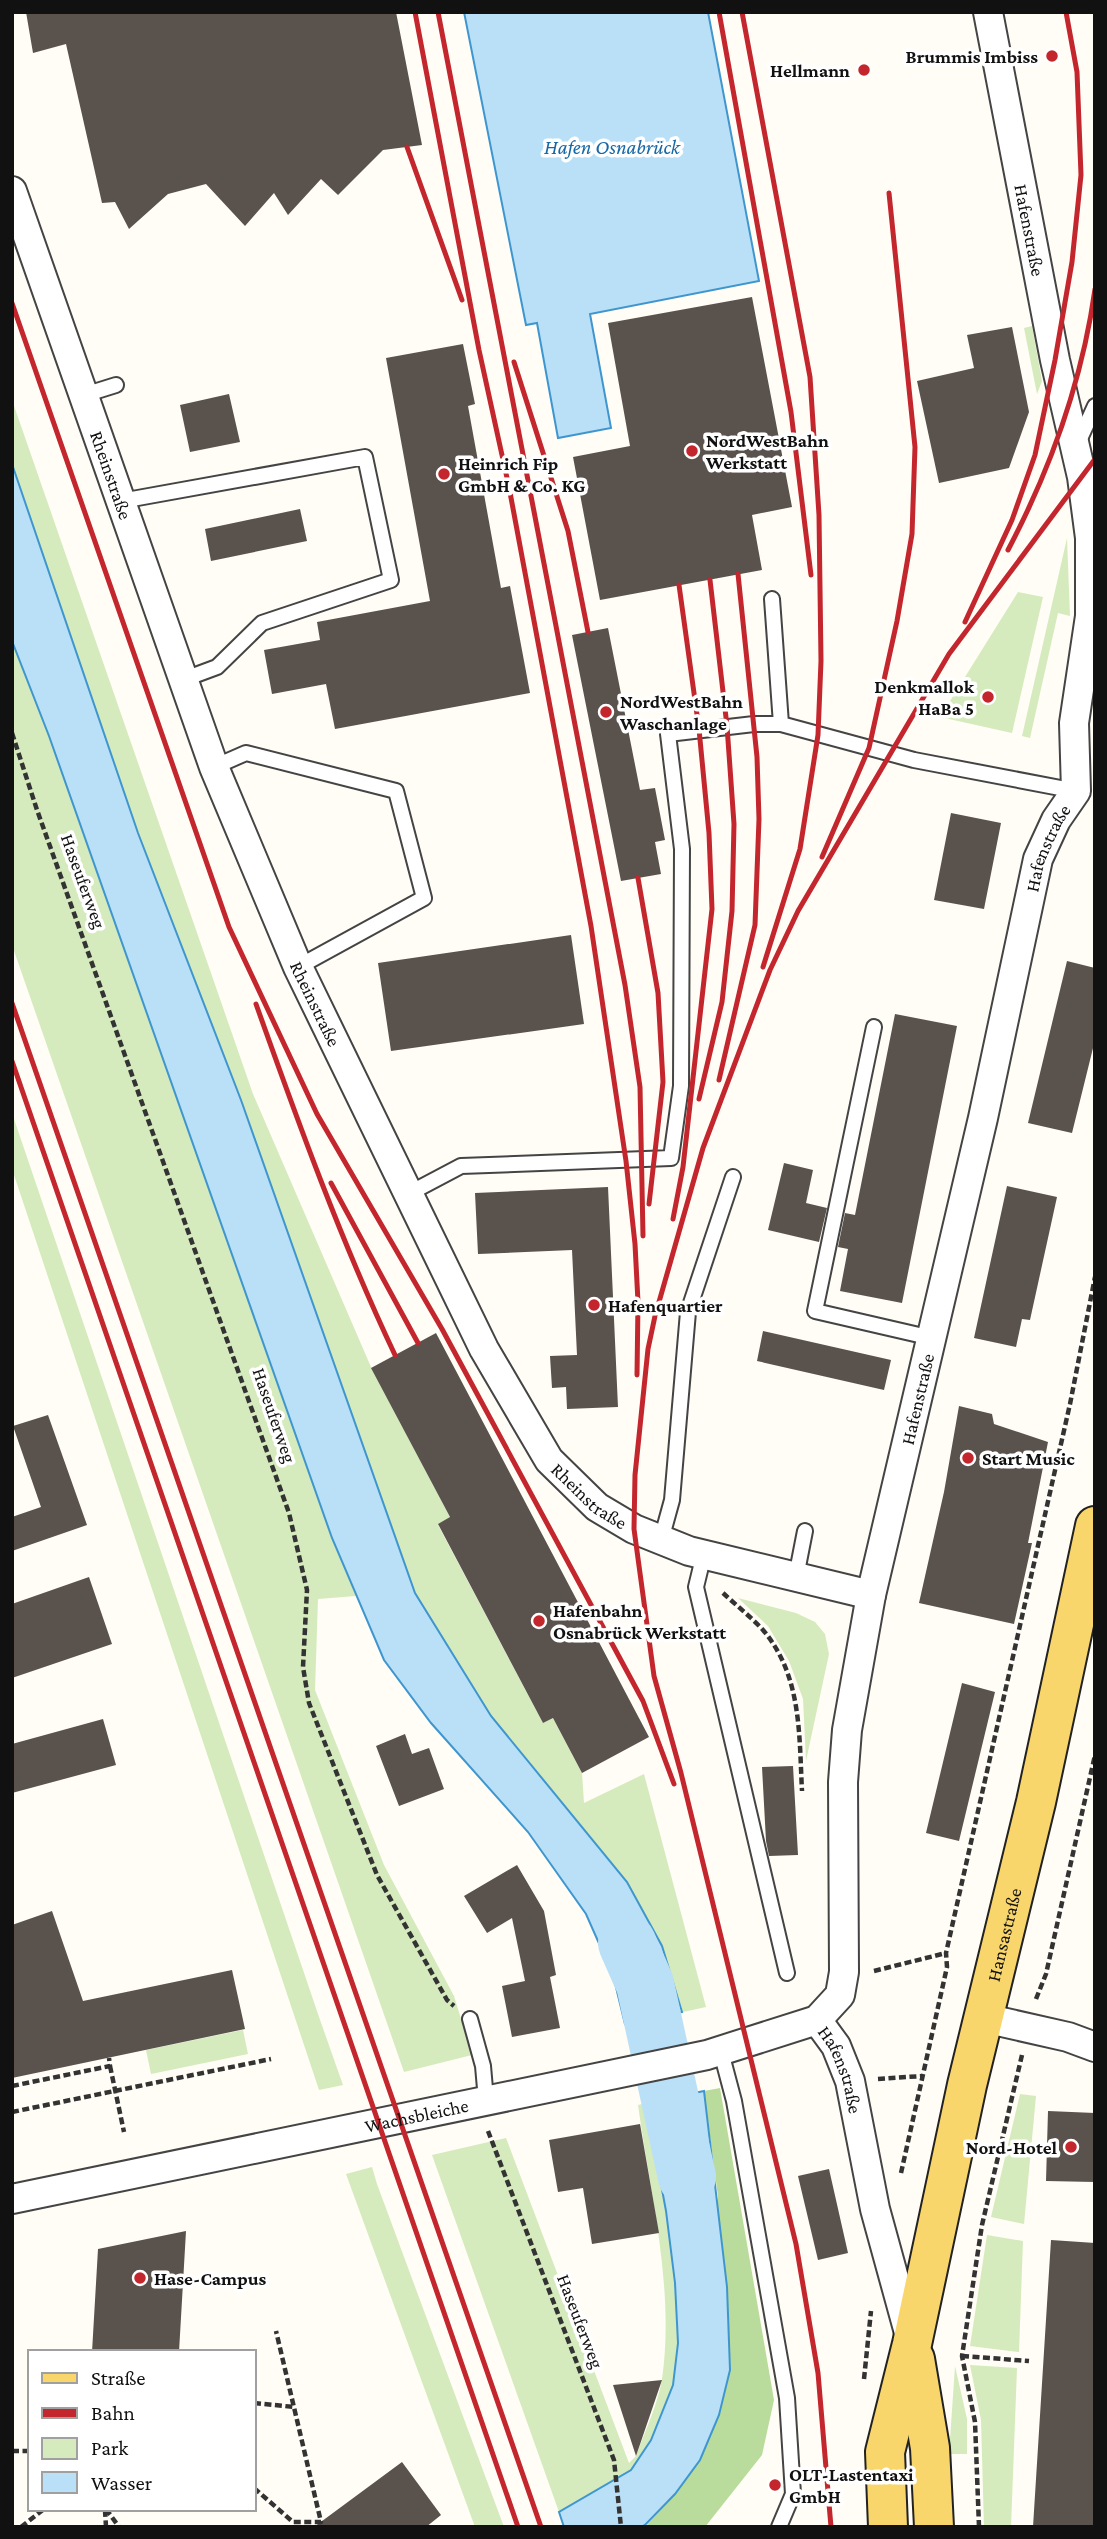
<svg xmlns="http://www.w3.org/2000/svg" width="1107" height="2539" viewBox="0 0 1107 2539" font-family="'Crimson Pro',serif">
	<rect width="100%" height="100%" fill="#fffdf5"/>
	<!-- green -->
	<path fill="#d5ebbd" d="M1032 326 1042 381 1037 394 1024 328Z
		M12 400 253 1094 371 1367 450 1517 438 1525 543 1723 553 1718 582 1773 584 1803 644 1774 706 2007 683 2012 662 1946 627 1882 491 1716 415 1593 400 1554 356 1596 318 1599 315 1690 384 1865 454 1996 472 2055 404 2072 12 945Z
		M1067 538 1070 616 1058 613 1030 738 1022 736Z
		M1018 592 1043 597 1012 733 940 717Z
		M12 1113 319 2017 343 2085 319 2090 12 1169Z
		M738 1598 796 1613 815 1622 825 1634 829 1654 806 1761 803 1699 789 1661 768 1626Z
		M243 2030 248 2054 151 2074 146 2050Z
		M1020 2094 1036 2096 1024 2224 991 2217Z
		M646 2103C659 2173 674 2243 677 2315 677 2337 678 2361 674 2384 667 2415 648 2444 631 2470L645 2527H599L603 2487 559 2512 432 2155 506 2138 629 2463 636 2456C645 2431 658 2404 662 2379 675 2289 650 2193 638 2105Z
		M372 2167 377 2184 504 2527H475L346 2174Z
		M987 2235 1023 2241 1019 2352 970 2346Z
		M970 2365 1017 2368 1011 2527H984L981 2420Z
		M955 2366 967 2419V2454H949Z"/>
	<!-- forest -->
	<path fill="#b9dc9c" d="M720 2088 774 2400 762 2455 705 2527H645L675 2494 718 2197 704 2091Z"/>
	<!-- water -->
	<path fill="#b9e0f7" stroke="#3f96cf" stroke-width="2" d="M464 12H708L759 281 590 314 611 428 558 438 537 323 526 325Z
		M12 464 138 833 241 1100 415 1593 491 1716 627 1882 662 1946 682 2012 625 2024 613 1975 586 1914 528 1832 431 1723 384 1660 332 1538 49 736 12 641Z
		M704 2091 727 2287 730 2370 719 2415 700 2460 675 2494 645 2525 641 2527H564L559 2512 631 2470 651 2440 673 2385 678 2343 675 2283 666 2211 646 2103Z"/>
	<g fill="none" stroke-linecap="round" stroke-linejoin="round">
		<!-- river -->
		<path stroke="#b9e0f7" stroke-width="58" d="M627 1943 645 1984 687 2177"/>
	</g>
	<!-- building -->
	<path fill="#5a524d" d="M26 12H396L422 145 383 150 338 195 321 179 288 215 274 193 245 226 206 184 168 194 129 229 115 202 102 203 66 44 33 53Z
		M752 297 792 507 752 515 762 570 600 600 573 457 630 446 608 323Z
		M1012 327 1029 412 1009 468 939 483 917 381 974 368 967 335Z
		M463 344 475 404 468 406 501 588 510 586 530 693 335 729 326 684 272 694 264 650 320 640 317 622 430 601 386 358Z
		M229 394 240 442 190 452 180 405Z
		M300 509 307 541 211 561 205 529Z
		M608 628 640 790 655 788 665 840 655 842 661 874 621 881 572 635Z
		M951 813 1001 823 984 909 934 900Z
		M571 935 584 1024 391 1051 378 963Z
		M1067 961 1095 968V1040L1072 1133 1028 1123Z
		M895 1014 957 1026 902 1303 840 1291 848 1249 838 1247 845 1213 855 1215Z
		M784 1163 813 1170 806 1203 827 1208 819 1242 768 1230Z
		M1007 1186 1057 1197 1030 1320 1022 1319 1016 1347 974 1338Z
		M608 1187 618 1407 567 1409 566 1387 552 1388 550 1356 577 1355 572 1250 478 1254 475 1193Z
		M763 1331 891 1360 884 1390 757 1361Z
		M436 1333 649 1737 582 1773 553 1718 543 1723 438 1524 450 1517 371 1368Z
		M959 1406 992 1414 994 1424 1048 1442 1028 1543H1032L1014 1624 919 1603 944 1492Z
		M48 1415 87 1525 12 1551V1517L41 1507 13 1426Z
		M89 1577 112 1644 12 1678V1604Z
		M962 1683 995 1692 959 1841 926 1833Z
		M103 1719 116 1765 12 1793V1744Z
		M405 1734 412 1754 429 1748 444 1789 399 1806 376 1746Z
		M793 1766 798 1855 769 1856 766 1841 762 1767Z
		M517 1865 544 1911 556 1975 550 1977 560 2028 512 2037 502 1986 525 1981 512 1918 487 1933 464 1896Z
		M52 1911 83 2001 232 1970 245 2029 12 2078V1925Z
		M1048 2111 1095 2113V2182L1046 2181Z
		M640 2124 659 2233 592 2244 583 2188 558 2192 549 2140Z
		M829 2169 848 2253 818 2260 798 2176Z
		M186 2231 179 2352H92L98 2249Z
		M1051 2240 1095 2243 1094 2527H1033Z
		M662 2380 636 2456 613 2385Z
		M402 2462 441 2515 426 2527H314Z"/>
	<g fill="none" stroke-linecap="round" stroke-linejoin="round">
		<!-- service casing -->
		<g stroke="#444" stroke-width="18">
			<path id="service" d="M84 395 116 385
				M1078 443 1095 406
				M121 501 365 457 391 580 262 623 217 667 182 680
				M772 599 781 724
				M214 767 246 753 396 791 424 898 298 967
				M874 1027 815 1311 932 1338
				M408 1194 461 1166 671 1158 681 1086 682 849 668 734 754 724H781L914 760 1076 791
				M661 1540 672 1500 688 1312 733 1177
				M704 1554 696 1587 787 1973
				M796 1577 805 1531
				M470 2019 483 2066 486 2100
				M721 2052 734 2101 787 2398 793 2494 779 2527"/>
		</g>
		<!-- minor casing -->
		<g stroke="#444" stroke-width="32">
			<g id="minor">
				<path id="s1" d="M12 191 214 767 298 967 484 1349 549 1460 597 1507 634 1529 689 1551 871 1595"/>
				<path d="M984 2018 1068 2037 1095 2047"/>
				<path id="s2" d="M817 2020 836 2046 850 2081 875 2209 911 2340"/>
				<path id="s3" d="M12 2199 707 2055 817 2020 840 1995 844 1972 843 1782 847 1730 871 1595 983 1118 1038 859 1056 820 1076 791 1074 723 1090 616V538L1082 477 1055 360 988 12"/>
			</g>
		</g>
		<!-- primary casing -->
		<g stroke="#222" stroke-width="42">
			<g id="primary">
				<path d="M915 2359 930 2448 934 2527"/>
				<path id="s4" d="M888 2527 885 2452 912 2344 967 2085 1036 1802 1095 1526"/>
			</g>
		</g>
		<!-- path -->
		<path stroke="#333" stroke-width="4.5" stroke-dasharray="7 3.5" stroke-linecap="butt" d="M12 733 37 810 289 1513 307 1590 303 1667 309 1703 377 1875 447 2000 454 2006
			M723 1593C736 1605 751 1617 763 1630 802 1676 799 1735 802 1791
			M874 1971 946 1953
			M1036 1999 1046 1974 1095 1755
			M110 2066 124 2132
			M878 2079 922 2076
			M12 2086 110 2066 109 2058
			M12 2112 271 2059
			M488 2131 614 2460 621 2527
			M901 2173 947 1967 946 1953 1070 1404 1095 1277
			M962 2356 1029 2361
			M864 2379 871 2311
			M254 2403 294 2407
			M12 2451H30
			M254 2488 293 2522H321L276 2331
			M106 2509 119 2527
			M105 2510 106 2527
			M21 2527 44 2509
			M979 2527 975 2422 962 2356 982 2225 1022 2055"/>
		<!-- service -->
		<use href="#service" stroke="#fff" stroke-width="14"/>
		<!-- minor -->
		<use href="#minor" stroke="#fff" stroke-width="28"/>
		<!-- primary -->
		<use href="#primary" stroke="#f9d66b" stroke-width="38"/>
		<!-- rail -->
		<path stroke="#c4262e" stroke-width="5" d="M415 12 479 350 509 487 591 926 626 1161 635 1244 638 1302 637 1375
			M438 12 625 985 640 1087 643 1236
			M719 12 791 412 811 575
			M742 12 810 377 819 515 821 661 818 735 800 849 763 967
			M407 147 462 300
			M12 303 229 927 317 1114 442 1329 643 1701 674 1784
			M514 362 568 531 588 632
			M1008 550C1051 468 1082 382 1095 289
			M965 622 1012 520 1035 455 1055 360 1072 262 1081 175 1077 72 1066 12
			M822 857 869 748 897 621 912 534 915 447 889 193
			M638 878 658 993 663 1082 649 1204
			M12 1003 541 2527
			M256 1004C298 1122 341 1241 395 1355
			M12 1061 518 2527
			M719 1080 755 925 759 819 757 757 738 574
			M699 1099 722 1002 732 911 734 824 727 726 710 580
			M331 1183 418 1343
			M673 1219 683 1167 712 909 709 833 699 729 679 585
			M831 2527 818 2373 796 2244 681 1773 654 1676 634 1529 635 1475 648 1349 655 1316 703 1148 770 970 798 911 949 654 1095 459"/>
	</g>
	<!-- markers -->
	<g fill="#c4262e" stroke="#fff" stroke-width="2.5">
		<circle cx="1052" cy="56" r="7"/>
		<circle cx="864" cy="70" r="7"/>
		<circle cx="692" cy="451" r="7"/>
		<circle cx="444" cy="474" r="7"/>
		<circle cx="988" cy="697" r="7"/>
		<circle cx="606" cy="712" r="7"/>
		<circle cx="594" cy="1305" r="7"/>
		<circle cx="968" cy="1458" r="7"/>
		<circle cx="539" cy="1621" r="7"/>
		<circle cx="1071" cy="2147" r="7"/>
		<circle cx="140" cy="2278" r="7"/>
		<circle cx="775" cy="2485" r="7"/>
	</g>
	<g text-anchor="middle" stroke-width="7" stroke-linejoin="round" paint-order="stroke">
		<!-- poi labels -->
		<g font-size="19" font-weight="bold" fill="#111" stroke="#fff" text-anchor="start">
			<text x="1038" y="63" text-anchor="end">Brummis Imbiss</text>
			<text x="850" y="77" text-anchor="end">Hellmann</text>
			<text x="706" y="447">NordWestBahn<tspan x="706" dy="22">Werkstatt</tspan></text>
			<text x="458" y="470">Heinrich Fip<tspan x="458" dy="22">GmbH &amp; Co. KG</tspan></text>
			<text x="974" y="693" text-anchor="end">Denkmallok<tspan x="974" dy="22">HaBa 5</tspan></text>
			<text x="620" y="708">NordWestBahn<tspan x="620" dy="22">Waschanlage</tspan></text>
			<text x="608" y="1312">Hafenquartier</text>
			<text x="982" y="1465">Start Music</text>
			<text x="553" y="1617">Hafenbahn<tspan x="553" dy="22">Osnabrück Werkstatt</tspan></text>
			<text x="1057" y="2154" text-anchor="end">Nord-Hotel</text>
			<text x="154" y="2285">Hase-Campus</text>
			<text x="789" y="2481">OLT-Lastentaxi<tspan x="789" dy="22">GmbH</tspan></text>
		</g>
		<!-- street labels -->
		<g font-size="19" fill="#111" stroke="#fff">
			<text transform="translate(1030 230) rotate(79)" y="7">Hafenstraße</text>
			<text dy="7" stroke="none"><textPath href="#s1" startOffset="301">Rheinstraße</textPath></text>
			<text dy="7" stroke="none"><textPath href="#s3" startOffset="2030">Hafenstraße</textPath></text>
			<text transform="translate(84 881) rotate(70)" y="7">Haseuferweg</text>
			<text dy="7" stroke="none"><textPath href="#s1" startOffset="868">Rheinstraße</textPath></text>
			<text dy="7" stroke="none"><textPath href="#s3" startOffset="1463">Hafenstraße</textPath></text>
			<text transform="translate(275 1415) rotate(71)" y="7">Haseuferweg</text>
			<text dy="7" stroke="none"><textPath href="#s1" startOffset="1435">Rheinstraße</textPath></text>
			<text dy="7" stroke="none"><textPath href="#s4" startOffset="606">Hansastraße</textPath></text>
			<text dy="7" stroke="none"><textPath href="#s2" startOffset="56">Hafenstraße</textPath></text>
			<text dy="7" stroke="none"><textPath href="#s3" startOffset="413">Wachsbleiche</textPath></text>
			<text transform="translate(581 2321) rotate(69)" y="7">Haseuferweg</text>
		</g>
		<!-- water labels -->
		<g font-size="21" font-style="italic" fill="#1768a6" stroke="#fff">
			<text x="612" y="154">Hafen Osnabrück</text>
		</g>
	</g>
	<!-- border -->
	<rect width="1107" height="2539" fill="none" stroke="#111111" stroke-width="28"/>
	<!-- legend -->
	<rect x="28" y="2350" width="228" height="161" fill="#ffffff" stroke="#a0a0a0" stroke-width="2"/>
	<rect x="42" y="2373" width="35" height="10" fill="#f9d66b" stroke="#a0a0a0" stroke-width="2"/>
	<text x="91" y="2385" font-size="21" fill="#111111">Straße</text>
	<rect x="42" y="2408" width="35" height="10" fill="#c4262e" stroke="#a0a0a0" stroke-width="2"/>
	<text x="91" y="2420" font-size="21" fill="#111111">Bahn</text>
	<rect x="42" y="2438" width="35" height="21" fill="#d5ebbd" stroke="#a0a0a0" stroke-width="2"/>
	<text x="91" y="2455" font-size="21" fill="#111111">Park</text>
	<rect x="42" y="2472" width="35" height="21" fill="#b9e0f7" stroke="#a0a0a0" stroke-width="2"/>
	<text x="91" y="2490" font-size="21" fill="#111111">Wasser</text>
</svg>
